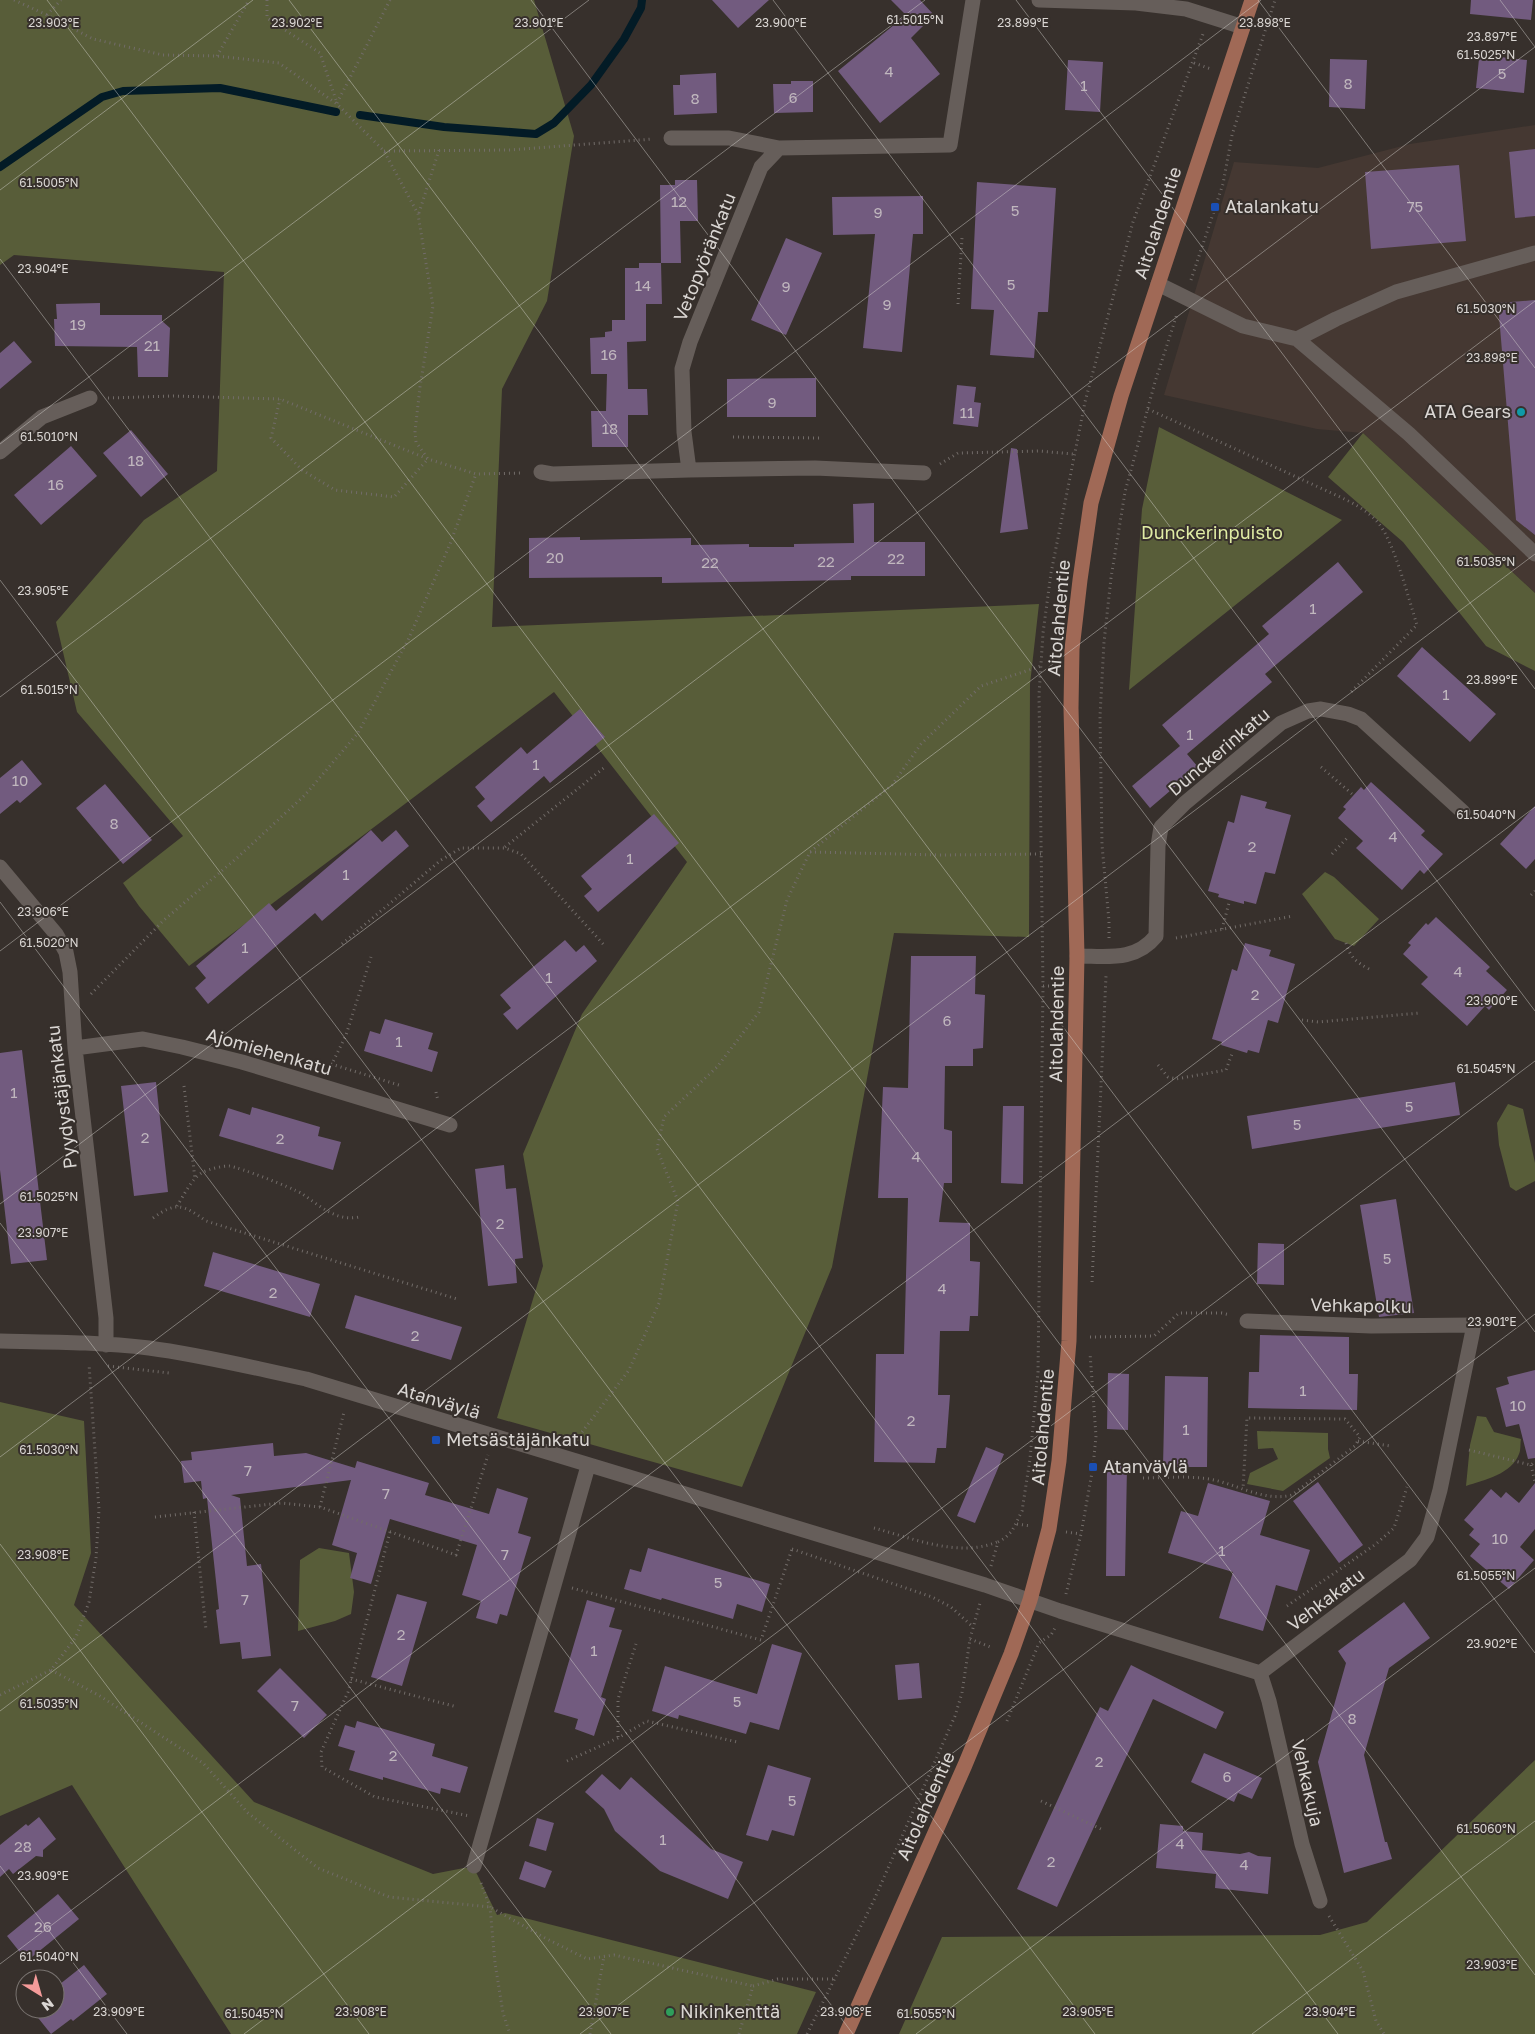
<svg xmlns="http://www.w3.org/2000/svg" width="1535" height="2034" viewBox="0 0 1535 2034" font-family="'Golos Text',sans-serif">
	<rect width="100%" height="100%" fill="#37302c"/>
	<!-- built -->
	<path fill="#453832" d="M1535 125V593L1363 433 1317 429 1164 395 1234 162 1318 168 1410 144Z"/>
	<!-- green -->
	<path fill="#585d39" d="M0 0H534L574 136 547 301 502 389 492 627 1039 604 1030 684 1029 937 894 933 832 1267 742 1487 497 1418 543 1266 523 1154 582 1014 687 862 554 692 189 966 139 906 123 883 183 836 77 712 56 622 144 520 217 471 224 272 14 255 0 265Z
		M1159 427 1342 520 1129 690 1142 509Z
		M1363 433 1535 593V671L1486 646 1403 542 1328 477Z
		M1325 872 1334 877 1379 919 1354 946 1335 939 1302 894Z
		M1508 1104 1523 1109 1535 1163V1181L1516 1191 1510 1187 1499 1145 1497 1123Z
		M0 1402 84 1421 91 1553 74 1605 254 1802 433 1874 464 1868H474L497 1915 505 1913 816 1992 797 2034H231L72 1785 0 1816Z
		M1477 1416 1486 1417 1494 1432 1521 1439C1520 1444 1521 1450 1519 1454 1512 1474 1484 1480 1466 1486L1470 1445Z
		M1257 1431 1328 1433V1449L1330 1458 1283 1491 1247 1484 1250 1473 1278 1459 1273 1448 1258 1449Z
		M319 1548 349 1553 354 1592 351 1614 335 1621 298 1631 300 1560Z
		M1535 1760V2034H899L942 1937 1320 1935 1367 1922Z"/>
	<g fill="none" stroke-linecap="round" stroke-linejoin="round">
		<!-- stream -->
		<path stroke="#031b26" stroke-width="8" d="M360 115 444 127 536 134 554 123 591 85 624 39 641 8 642 0
			M0 167 102 97 123 91 220 88 336 112"/>
	</g>
	<!-- building -->
	<path fill="#725b7f" d="M712 0H769L738 28Z
		M891 0H920L934 15 911 38 940 74 880 123 838 71 906 15Z
		M1471 0H1533L1531 20 1470 14Z
		M1480 49 1500 52V57L1527 60 1524 93 1476 88Z
		M1330 59 1367 60 1365 109 1329 107Z
		M1068 60 1103 62 1100 112 1065 110Z
		M716 73 717 113 674 115 673 85H680V75Z
		M791 81H813V112L774 113 773 84H791Z
		M1535 149V216L1515 218 1509 152Z
		M1459 165 1466 241 1371 249 1365 172Z
		M675 180H697L698 221H680L681 263H661L660 185H675Z
		M977 182 1056 188 1048 312H1038L1034 358 990 355 994 310 971 309Z
		M923 196V234H913L902 352 863 348 875 234 833 235 832 197Z
		M786 238 822 253 786 335 751 320Z
		M639 263H661L662 304H646V341L627 342 628 389H647L648 415H628V447H592L591 411H606L607 374H591L590 338 605 337V332L612 331V320H625V268H639Z
		M1535 300V535L1516 520 1498 303Z
		M100 303V315H162V321L170 328 168 377H138L137 347 55 346 54 319H57L56 304Z
		M14 341 32 362 0 389V353Z
		M816 378V417H727V379Z
		M957 385 976 387 974 402 981 403 978 427 953 424Z
		M131 430 168 474 141 497 103 453Z
		M71 446 97 476 41 525 14 495Z
		M1011 448 1017 449 1028 529 1000 533Z
		M874 503V542H925V576H851V580L662 583V577L529 578V538L580 537V540L691 538V545L749 544V547H794V544L854 543 853 504Z
		M1338 562 1363 592 1265 674 1272 682 1187 754 1198 767 1150 808 1132 786 1180 746 1162 725 1269 634 1262 626Z
		M1422 647 1496 714 1470 742 1397 676Z
		M580 709 605 737 550 783 544 776 491 822 477 806 485 799 475 787 521 747 527 754Z
		M22 760 42 784 20 803 17 800 0 814V778Z
		M1371 782 1425 831 1421 835 1443 854 1424 874 1420 870 1402 890 1356 848 1363 841 1338 818 1346 809 1343 807 1361 787 1364 790Z
		M105 784 152 840 123 864 76 808Z
		M1241 795 1267 802 1265 808 1291 815 1275 874 1265 872 1256 904 1244 901V904L1218 897 1219 894 1208 891 1228 821 1234 823Z
		M1535 806V859L1526 869 1500 844Z
		M654 814 679 843 598 912 584 896 592 889 581 876Z
		M371 830 382 842 396 830 409 846 322 921 315 913 208 1004 195 988 206 978 196 966 269 903 276 911Z
		M1436 917 1490 967 1486 971 1507 990 1489 1010 1485 1006 1467 1026 1421 984 1428 977 1403 954 1411 945 1408 943 1426 923 1428 925Z
		M565 940 576 952 584 945 597 961 517 1030 503 1014 511 1008 500 995Z
		M1245 943 1271 950 1269 956 1295 964 1278 1023 1268 1020 1259 1053 1248 1050 1247 1053 1221 1045 1222 1042 1212 1039 1232 969 1237 971Z
		M911 956H976L975 994 985 995 983 1048 973 1049V1066H945L944 1129 952 1131V1183H944L939 1222 970 1223V1261L980 1262 978 1316H970L969 1331H940L938 1395H950L946 1448H937L935 1463 874 1462 876 1354H904L908 1198H878L883 1087 908 1088Z
		M385 1019 433 1033 428 1049 438 1052 432 1072 364 1051 370 1031 380 1034Z
		M22 1050 47 1260 11 1264 0 1170V1053Z
		M156 1082 168 1192 134 1196 121 1086Z
		M1455 1082 1460 1115 1252 1149 1247 1116Z
		M1003 1106H1024L1023 1184 1001 1183Z
		M252 1107 320 1127 318 1136 341 1142 333 1170 219 1136 228 1108 250 1115Z
		M504 1165 506 1189 516 1188 523 1258 515 1259 517 1283 488 1286 475 1169Z
		M1396 1199 1414 1313 1379 1317 1360 1205Z
		M1258 1243 1284 1244V1285L1257 1284Z
		M213 1252 320 1284 310 1317 204 1286Z
		M355 1295 462 1327 451 1360 345 1328Z
		M1260 1335 1349 1337V1374H1358L1357 1410 1248 1408 1249 1372H1259Z
		M1535 1370V1458L1528 1459 1519 1424 1506 1427 1496 1388 1509 1384 1507 1377Z
		M1108 1373 1129 1374 1128 1430 1107 1429Z
		M1165 1376 1208 1377 1207 1467H1163Z
		M273 1443 274 1456 306 1453 355 1468 357 1461 429 1483 425 1495 489 1514 497 1488 528 1498 518 1533 531 1537 507 1616 500 1614 497 1624 476 1618 481 1601 462 1595 477 1545 390 1519 371 1584 350 1578 357 1553 332 1545 351 1480 231 1495 240 1498 247 1566 261 1564 271 1656 242 1659 240 1642 220 1644 216 1610 219 1609 207 1498 203 1499 201 1481 184 1483 181 1461 192 1460 191 1452Z
		M986 1447 1004 1454 975 1523 957 1516Z
		M1107 1466H1127L1125 1576H1106Z
		M1318 1482 1363 1545 1339 1563 1293 1501Z
		M1208 1483 1270 1501 1260 1535 1310 1550 1297 1591 1276 1585 1263 1631 1219 1618 1233 1572 1168 1553 1181 1511 1198 1516Z
		M1535 1483V1529L1520 1547 1534 1560 1509 1589 1470 1556 1480 1544 1469 1535 1474 1529 1464 1520 1491 1489 1501 1498 1506 1492 1519 1503Z
		M648 1548 770 1584 762 1612 737 1604 733 1619 662 1598 661 1600 624 1589 630 1569 641 1572Z
		M397 1594 427 1602 402 1686 371 1677Z
		M587 1600 615 1608 609 1627 622 1630 601 1697 606 1699 594 1736 575 1729 578 1719 554 1712Z
		M1404 1602 1430 1638 1389 1668 1364 1755 1385 1842H1387L1392 1859 1344 1873 1318 1762 1346 1663 1338 1651Z
		M772 1644 802 1653 779 1730 750 1722 746 1734 679 1715 678 1719 652 1711 665 1666 757 1694Z
		M919 1663 922 1698 898 1700 895 1665Z
		M1131 1665 1224 1712 1216 1729 1153 1699 1057 1907 1017 1889 1100 1707 1108 1711Z
		M280 1668 327 1715 304 1738 257 1691Z
		M357 1721 435 1744 432 1756 468 1767 460 1793 441 1788 440 1794 383 1777V1780L349 1770 355 1751 338 1746 345 1725 355 1728Z
		M1204 1753 1262 1778 1252 1799 1238 1793 1234 1802 1191 1782Z
		M768 1765 811 1778 794 1836 772 1830 768 1841 746 1835Z
		M602 1774 620 1790 631 1777 711 1849 743 1862 728 1899 660 1871 615 1831 604 1809 585 1792Z
		M39 1817 56 1839 43 1850V1857L36 1856 13 1874 9 1869 0 1877V1845L26 1824 28 1826Z
		M537 1818 554 1823 546 1851 529 1846Z
		M1160 1824 1183 1826V1831L1203 1833 1202 1850 1240 1854 1249 1852 1258 1856 1271 1857 1268 1894 1215 1888 1216 1874 1156 1868Z
		M525 1861 552 1871 545 1888 519 1879Z
		M58 1894 79 1919 27 1961 7 1936Z
		M84 1965 107 1994 73 2021 71 2019 51 2034 31 2009H55V1988Z"/>
	<g fill="none" stroke-linecap="round" stroke-linejoin="round">
		<!-- path -->
		<path stroke="#726c69" stroke-width="3" stroke-dasharray="1 4" stroke-linecap="butt" d="M14 0 47 15 93 39 163 55 217 56 279 63 337 104 384 151 418 214 433 306 420 387 415 432 416 442 428 459 394 497 335 490 302 470 271 438 280 399
			M267 0V18L320 53 337 103
			M47 15 61 0
			M217 56 249 0
			M1194 63 1211 69
			M337 103 390 0
			M384 151 510 150 653 139
			M419 213 439 150
			M1191 280 1223 184 1232 135 1275 0
			M958 304 962 238
			M108 398 173 396 280 399 428 459 476 474 523 473
			M1148 409 1338 496C1353 503 1369 511 1379 524 1394 542 1409 600 1417 625L1349 694
			M733 437 819 438
			M940 464 958 453 1039 451 1073 454
			M1321 767 1352 794
			M505 847 605 767
			M810 852 941 855 1041 854
			M1332 854 1348 837
			M1531 895 1535 891
			M1222 929 1229 903
			M1109 938V921L1102 845 1100 716 1104 642 1111 578 1125 492 1155 382 1177 314
			M1176 938 1293 916
			M1346 943C1350 957 1356 962 1369 969
			M342 944 441 860 461 848H505L521 854 605 946
			M1043 986H1056
			M91 994 164 920 238 857 305 795 358 733 408 640 450 544 476 474
			M1302 1020 1318 1022 1420 1013
			M331 1064 402 1086
			M1158 1065 1168 1077 1176 1079 1226 1070 1233 1051
			M329 1070 346 1035 371 957
			M184 1086 195 1179
			M436 1092 438 1101
			M177 1206C184 1195 192 1178 203 1172 210 1169 221 1166 229 1166 239 1167 292 1188 301 1193 319 1205 336 1222 359 1217
			M153 1218C176 1201 184 1205 206 1221L457 1299
			M1092 1282 1106 976
			M1090 1337 1154 1336 1179 1313H1222L1230 1315
			M108 1366 169 1373
			M576 1440 629 1370 659 1303 678 1201 657 1149 664 1117 717 1067 759 1012 787 900 810 852 892 785 921 744 981 686 1041 666
			M1358 1441 1391 1446
			M1469 1450 1531 1465 1535 1461
			M1531 1465 1535 1482
			M1143 1478C1162 1478 1182 1476 1201 1478 1232 1480 1261 1503 1292 1495L1355 1446 1360 1437 1345 1419 1247 1418 1243 1489
			M320 1507 344 1412
			M194 1512 206 1630
			M155 1517 281 1503 320 1507 456 1555 488 1455
			M1017 1524 1031 1526
			M874 1528C912 1538 958 1558 997 1542
			M390 1532 348 1692 321 1752 322 1767 375 1797 470 1816
			M1066 1532 1081 1534
			M792 1549 932 1597 951 1607 973 1627
			M991 1566 998 1542 1005 1538 1012 1531 1022 1511 1030 1459 1038 1372 1043 986 1039 695 1043 633 1051 573 1085 402 1133 222 1203 34
			M572 1588 761 1640 792 1549
			M1066 1594 1081 1534 1093 1467 1096 1436 1090 1353
			M1287 1606 1376 1544 1394 1528 1407 1487
			M970 1639 993 1648
			M51 1670 100 1696 203 1763 248 1813 318 1868 389 1897 490 1907 543 1937 587 1959 614 1955 753 1986
			M351 1679 457 1707
			M0 1695 51 1670 76 1637 89 1602 96 1558 99 1510 89 1364
			M1007 1721 1039 1643 1051 1635 1055 1628
			M618 1737V1699L636 1644
			M567 1761 618 1738 647 1721 737 1742
			M1041 1801 1101 1829
			M481 1883 490 1907 495 1963 503 2013 510 2034
			M1329 1916 1363 1971 1376 2021 1384 2034
			M590 2034 604 1956
			M739 2034 753 1986 778 1979H834
			M807 2034 874 1900 955 1716 962 1693 970 1639 980 1603"/>
		<!-- minor -->
		<path stroke="#665e5a" stroke-width="15" d="M1039 0 1136 3 1186 9 1243 27
			M671 138H729L779 148
			M1158 284 1243 326 1297 339 1409 434 1535 554
			M1297 339 1336 319 1396 292 1535 253
			M0 452 42 417 90 398
			M541 472 552 474 689 470
			M924 473 815 468 689 470 684 432 682 369 690 342 761 167 779 148 950 145 973 0
			M0 867 56 934 66 952 70 972 75 1048 106 1318V1345
			M1077 956C1107 956 1135 962 1156 936L1158 846 1161 827 1185 803 1281 723 1308 711 1321 709 1348 714 1361 719 1463 812
			M75 1048 143 1039 182 1047 242 1062 450 1125
			M0 1341C50 1342 100 1342 149 1348 202 1355 254 1368 306 1379L985 1585 1060 1611 1260 1673 1410 1560 1427 1537 1440 1490 1474 1325 1371 1326 1247 1321
			M1260 1673 1269 1701 1302 1844 1320 1901
			M474 1866 588 1466"/>
		<!-- major -->
		<path stroke="#a06956" stroke-width="15" d="M846 2034 965 1765 1011 1654 1030 1600 1049 1529 1059 1461 1069 1341 1077 956 1071 708 1072 649 1080 580 1091 503 1121 396 1252 0"/>
	</g>
	<!-- ticks -->
	<path fill="none" stroke="#dad6d3" stroke-width="1" stroke-opacity="0.45" d="M47 0 1535 1975M289 0 1535 1653M531 0 1535 1332M773 0 1535 1011M1016 0 1535 689M1258 0 1535 368M1500 0 1535 47M0 190 253 0M0 259 1338 2034M0 444 589 0M0 580 1095 2034M0 697 925 0M0 902 853 2034M0 951 1261 0M0 1204 1535 47M0 1223 611 2034M0 1457 1535 301M0 1544 369 2034M0 1711 1535 554M0 1866 127 2034M0 1964 1535 807M244 2034 1535 1061M580 2034 1535 1314M916 2034 1535 1568M1252 2034 1535 1821"/>
	<!-- markers -->
	<g fill="#1a4fb4" stroke="#37302c" stroke-width="2">
		<rect x="1210" y="202" width="10" height="10" rx="2.5"/>
		<rect x="431" y="1435" width="10" height="10" rx="2.5"/>
		<rect x="1088" y="1462" width="10" height="10" rx="2.5"/>
	</g>
	<circle fill="#0f9aa8" stroke="#37302c" stroke-width="2" cx="1521" cy="412" r="5"/>
	<circle fill="#2e9e5b" stroke="#37302c" stroke-width="2" cx="670" cy="2012" r="5"/>
	<g text-anchor="middle" stroke-width="4" stroke-linejoin="round" paint-order="stroke">
		<!-- number labels -->
		<g font-size="15" fill="#c0b7be">
			<text x="889" y="77">4</text>
			<text x="1502" y="79">5</text>
			<text x="1348" y="89">8</text>
			<text x="1084" y="91">1</text>
			<text x="793" y="103">6</text>
			<text x="695" y="104">8</text>
			<text x="679" y="207">12</text>
			<text x="1415" y="212">75</text>
			<text x="1015" y="216">5</text>
			<text x="878" y="218">9</text>
			<text x="1011" y="290">5</text>
			<text x="643" y="291">14</text>
			<text x="786" y="292">9</text>
			<text x="887" y="310">9</text>
			<text x="78" y="330">19</text>
			<text x="152" y="351">21</text>
			<text x="609" y="360">16</text>
			<text x="772" y="408">9</text>
			<text x="967" y="418">11</text>
			<text x="610" y="434">18</text>
			<text x="136" y="466">18</text>
			<text x="56" y="490">16</text>
			<text x="555" y="563">20</text>
			<text x="896" y="564">22</text>
			<text x="826" y="567">22</text>
			<text x="710" y="568">22</text>
			<text x="1313" y="614">1</text>
			<text x="1446" y="700">1</text>
			<text x="1190" y="740">1</text>
			<text x="536" y="770">1</text>
			<text x="20" y="786">10</text>
			<text x="114" y="829">8</text>
			<text x="1393" y="842">4</text>
			<text x="1252" y="852">2</text>
			<text x="630" y="864">1</text>
			<text x="346" y="880">1</text>
			<text x="245" y="953">1</text>
			<text x="1458" y="977">4</text>
			<text x="549" y="983">1</text>
			<text x="1255" y="1000">2</text>
			<text x="947" y="1026">6</text>
			<text x="399" y="1047">1</text>
			<text x="14" y="1098">1</text>
			<text x="1409" y="1112">5</text>
			<text x="1297" y="1130">5</text>
			<text x="145" y="1143">2</text>
			<text x="280" y="1144">2</text>
			<text x="916" y="1162">4</text>
			<text x="500" y="1229">2</text>
			<text x="1387" y="1264">5</text>
			<text x="942" y="1294">4</text>
			<text x="273" y="1298">2</text>
			<text x="415" y="1341">2</text>
			<text x="1303" y="1396">1</text>
			<text x="1518" y="1411">10</text>
			<text x="911" y="1426">2</text>
			<text x="1186" y="1435">1</text>
			<text x="248" y="1476">7</text>
			<text x="386" y="1499">7</text>
			<text x="1500" y="1544">10</text>
			<text x="1222" y="1556">1</text>
			<text x="505" y="1560">7</text>
			<text x="718" y="1588">5</text>
			<text x="245" y="1605">7</text>
			<text x="401" y="1640">2</text>
			<text x="594" y="1656">1</text>
			<text x="737" y="1707">5</text>
			<text x="295" y="1711">7</text>
			<text x="1352" y="1724">8</text>
			<text x="393" y="1761">2</text>
			<text x="1099" y="1767">2</text>
			<text x="1227" y="1782">6</text>
			<text x="792" y="1806">5</text>
			<text x="663" y="1845">1</text>
			<text x="1180" y="1849">4</text>
			<text x="23" y="1852">28</text>
			<text x="1051" y="1867">2</text>
			<text x="1244" y="1870">4</text>
			<text x="43" y="1932">26</text>
		</g>
		<!-- poi labels -->
		<g font-size="18" fill="#dad6d3" stroke="#37302c" text-anchor="start">
			<text x="1225" y="213">Atalankatu</text>
			<text x="1511" y="418" text-anchor="end">ATA Gears</text>
			<text x="446" y="1446">Metsästäjänkatu</text>
			<text x="1103" y="1473">Atanväylä</text>
			<text x="680" y="2018">Nikinkenttä</text>
		</g>
		<!-- street labels -->
		<g font-size="18" fill="#dad6d3" stroke="#37302c">
			<text transform="translate(1158 223) rotate(-72)" y="6">Aitolahdentie</text>
			<text transform="translate(705 257) rotate(-68)" y="6">Vetopyöränkatu</text>
			<text transform="translate(1059 618) rotate(-85)" y="6">Aitolahdentie</text>
			<text transform="translate(1219 752) rotate(-40)" y="6">Dunckerinkatu</text>
			<text transform="translate(1057 1024) rotate(-89)" y="6">Aitolahdentie</text>
			<text transform="translate(269 1052) rotate(16)" y="6">Ajomiehenkatu</text>
			<text transform="translate(62 1097) rotate(-97)" y="6">Pyydystäjänkatu</text>
			<text transform="translate(1361 1306) rotate(1)" y="6">Vehkapolku</text>
			<text transform="translate(439 1401) rotate(17)" y="6">Atanväylä</text>
			<text transform="translate(1043 1427) rotate(-85)" y="6">Aitolahdentie</text>
			<text transform="translate(1326 1600) rotate(-37)" y="6">Vehkakatu</text>
			<text transform="translate(1307 1783) rotate(77)" y="6">Vehkakuja</text>
			<text transform="translate(926 1806) rotate(-66)" y="6">Aitolahdentie</text>
		</g>
		<!-- park labels -->
		<g font-size="18" fill="#e0eca4" stroke="#37302c">
			<text x="1212" y="539">Dunckerinpuisto</text>
		</g>
	</g>
	<g font-size="12" text-anchor="middle" fill="#dad6d3" stroke="#37302c" stroke-width="4" stroke-linejoin="round" paint-order="stroke">
		<text x="915" y="24">61.5015°N</text>
		<text x="54" y="27">23.903°E</text>
		<text x="297" y="27">23.902°E</text>
		<text x="539" y="27">23.901°E</text>
		<text x="781" y="27">23.900°E</text>
		<text x="1265" y="27">23.898°E</text>
		<text x="1023" y="27">23.899°E</text>
		<text x="1492" y="41">23.897°E</text>
		<text x="1486" y="59">61.5025°N</text>
		<text x="49" y="187">61.5005°N</text>
		<text x="43" y="273">23.904°E</text>
		<text x="1486" y="313">61.5030°N</text>
		<text x="1492" y="362">23.898°E</text>
		<text x="49" y="441">61.5010°N</text>
		<text x="1486" y="566">61.5035°N</text>
		<text x="43" y="595">23.905°E</text>
		<text x="1492" y="684">23.899°E</text>
		<text x="49" y="694">61.5015°N</text>
		<text x="1486" y="819">61.5040°N</text>
		<text x="43" y="916">23.906°E</text>
		<text x="49" y="947">61.5020°N</text>
		<text x="1492" y="1005">23.900°E</text>
		<text x="1486" y="1073">61.5045°N</text>
		<text x="49" y="1201">61.5025°N</text>
		<text x="43" y="1237">23.907°E</text>
		<text x="1492" y="1326">23.901°E</text>
		<text x="49" y="1454">61.5030°N</text>
		<text x="43" y="1559">23.908°E</text>
		<text x="1486" y="1580">61.5055°N</text>
		<text x="1492" y="1648">23.902°E</text>
		<text x="49" y="1708">61.5035°N</text>
		<text x="1486" y="1833">61.5060°N</text>
		<text x="43" y="1880">23.909°E</text>
		<text x="49" y="1961">61.5040°N</text>
		<text x="1492" y="1969">23.903°E</text>
		<text x="119" y="2016">23.909°E</text>
		<text x="361" y="2016">23.908°E</text>
		<text x="604" y="2016">23.907°E</text>
		<text x="846" y="2016">23.906°E</text>
		<text x="1088" y="2016">23.905°E</text>
		<text x="1330" y="2016">23.904°E</text>
		<text x="254" y="2018">61.5045°N</text>
		<text x="926" y="2018">61.5055°N</text>
	</g>
	<!-- north arrow -->
	<g transform="translate(40 1994) rotate(143)"><circle r="24" fill="#37302c" stroke="#78726f"/>
	<path d="M0-4L9 19L0 12L-9 19Z" fill="#f59b9a"/>
	<text y="-8" font-size="14" font-weight="bold" text-anchor="middle" fill="#dad6d3">N</text>
	</g>
</svg>
